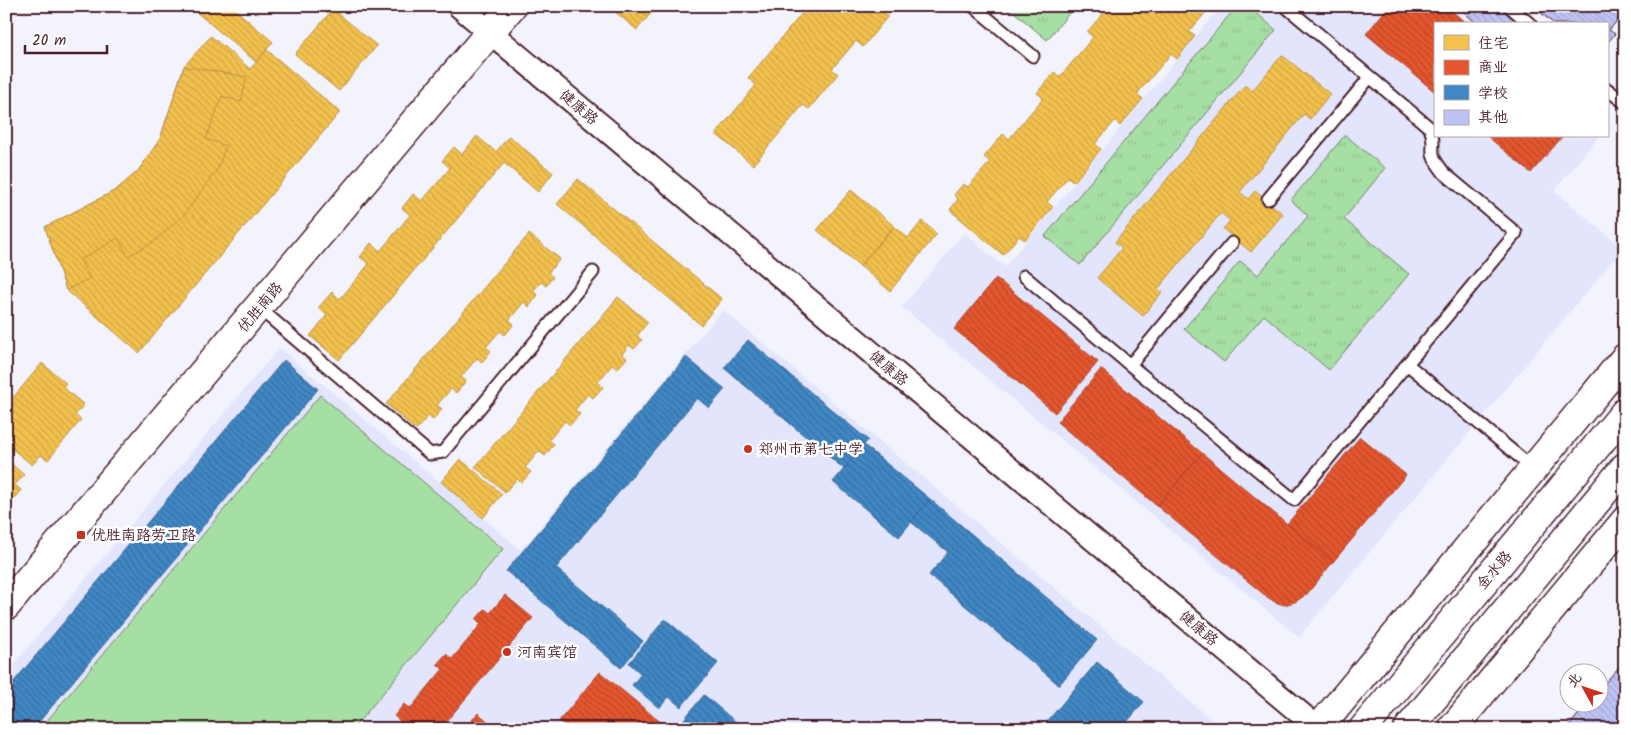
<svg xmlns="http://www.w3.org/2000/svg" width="1631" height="735" viewBox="0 0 1631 735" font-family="Kalam,'LXGW WenKai TC',sans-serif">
	<defs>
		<pattern id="grass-tufts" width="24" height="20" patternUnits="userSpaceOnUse" patternTransform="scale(1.25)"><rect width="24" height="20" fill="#a6dfa3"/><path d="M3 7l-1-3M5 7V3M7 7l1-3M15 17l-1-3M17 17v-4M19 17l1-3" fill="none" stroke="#90bf8c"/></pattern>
		<pattern id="homes-back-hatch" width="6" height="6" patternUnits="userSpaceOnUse" patternTransform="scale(1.25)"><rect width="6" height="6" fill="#f2c14e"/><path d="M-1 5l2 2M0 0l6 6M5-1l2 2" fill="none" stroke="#d1a544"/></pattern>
		<pattern id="shops-back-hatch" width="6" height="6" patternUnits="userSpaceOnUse" patternTransform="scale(1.25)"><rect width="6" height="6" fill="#e4572e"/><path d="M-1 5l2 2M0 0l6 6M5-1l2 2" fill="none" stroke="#bb4727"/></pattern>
		<pattern id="schools-back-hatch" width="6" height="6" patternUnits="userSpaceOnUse" patternTransform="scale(1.25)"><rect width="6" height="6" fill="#3f88c5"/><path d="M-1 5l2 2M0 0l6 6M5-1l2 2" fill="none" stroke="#376fa0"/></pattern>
		<pattern id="building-back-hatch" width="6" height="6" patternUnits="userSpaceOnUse" patternTransform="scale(1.25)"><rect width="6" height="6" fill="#bdc3f5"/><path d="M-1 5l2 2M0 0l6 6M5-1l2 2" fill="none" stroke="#a4a7d2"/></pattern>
	</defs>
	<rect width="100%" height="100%" fill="#f2f3fd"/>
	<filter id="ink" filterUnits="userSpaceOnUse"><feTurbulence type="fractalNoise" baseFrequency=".02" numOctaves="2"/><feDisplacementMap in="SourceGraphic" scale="10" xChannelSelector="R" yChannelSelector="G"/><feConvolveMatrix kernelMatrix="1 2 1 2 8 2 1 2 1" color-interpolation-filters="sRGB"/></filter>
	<g filter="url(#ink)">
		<!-- built -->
		<path fill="#e2e5fb" d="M1221 6H1451L1471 24H1435V136H1599L1554 191 1623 248 1299 637 902 307 964 233 1005 267Z
			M723 310 1218 725 1215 729H6V674L279 348 521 550Z"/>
		<!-- grass -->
		<path fill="url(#grass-tufts)" stroke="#787f67" d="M1007 6H1075L1047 40Z
			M1237 6H1248L1276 30 1080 265 1045 236Z
			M1345 135 1385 168 1344 219 1409 274 1329 370 1264 315 1224 362 1184 329 1240 261 1258 275 1308 216 1291 200Z"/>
		<!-- pitch -->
		<path fill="#a6dfa3" stroke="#787f67" d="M320 395 503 549 353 729H40Z"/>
		<!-- homes -->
		<path fill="url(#homes-back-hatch)" stroke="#c09044" d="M189 6H231L273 42 256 62Z
			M608 6H657L637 30Z
			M808 6H885L882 11 888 16 863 47 856 41 832 69 838 74 809 109 803 105 753 165 716 134 756 85 748 78Z
			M1119 6H1202L1207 11 1189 32 1195 36 1177 59 1171 54 1137 94 1143 99 1120 126 1115 121 1095 144 1101 149 1074 182 1068 177 1047 202 1053 207 1025 240 1019 236 1003 255 950 210 958 199 954 195 963 184 968 187 990 162 984 157 1003 134 1009 139 1043 98 1037 93 1054 72 1060 77 1093 37 1087 32 1108 8 1113 13Z
			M333 9 377 46 339 91 295 54Z
			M211 36 250 69 267 50 340 112 139 353 66 290 45 227 116 190 138 171 160 139 184 66Z
			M1282 55 1330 94 1310 119 1304 114 1240 192 1248 199 1255 191 1283 214 1251 252 1223 229 1230 221 1221 213 1158 289 1162 292 1143 316 1097 278 1122 248 1115 242 1245 85 1252 91Z
			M184 66 247 77 241 102 222 96 206 139 226 146 218 168 185 214 152 243 128 256 118 238 80 260 90 278 66 290 45 227 116 190 138 171 160 139Z
			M477 136 496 152 509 136 553 173 538 192 504 163 339 360 310 336 327 315 318 308 332 292 340 299 369 264 360 257 371 243 380 251 410 215 402 208 413 194 422 201 450 168 442 161 454 147 462 154Z
			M578 179 722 299 701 325 557 204Z
			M851 190 894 226 860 266 817 230Z
			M922 221 937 234 890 291 860 266 894 226 908 238Z
			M529 234 560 259 548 273 553 277 546 286 541 282 533 291 538 295 529 307 524 302 509 320 514 324 505 335 500 331 486 347 491 351 482 362 477 358 461 377 466 381 456 393 451 389 437 405 442 409 433 420 428 416 416 430 386 404Z
			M618 297 648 322 637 336 642 340 634 349 629 345 622 354 627 358 617 369 612 365 598 382 603 387 593 398 588 394 575 410 580 414 570 425 565 421 549 440 554 444 545 456 539 451 525 468 531 472 521 483 517 479 505 492 475 467Z
			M42 363 66 383 63 387 84 405 75 415 81 420 48 460 41 455 32 465 11 448 6 454V406Z
			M6 459 24 475 15 485 21 490 6 508Z
			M460 459 502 494 483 518 441 482Z
			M1625 677V729H1585L1612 698 1609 696Z"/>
		<!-- shops -->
		<path fill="url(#shops-back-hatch)" stroke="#b6462d" d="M1387 6H1446L1467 24H1435V92L1366 34 1388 7Z
			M1487 136H1563L1531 173Z
			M996 278 1098 362 1055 413 954 329Z
			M1101 369 1202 453 1157 506 1057 422Z
			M1360 437 1406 475 1333 562 1287 524Z
			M1202 453 1333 562 1307 594 1295 602 1284 605 1275 602 1267 597 1157 506Z
			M505 595 533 618 440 729H393L400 721 394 716 404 704 410 709 443 669 437 664 446 654 452 659 481 624 476 619 485 609 490 613Z
			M600 672 669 729H569L559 721Z
			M478 713 497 729H464Z"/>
		<!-- schools -->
		<path fill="url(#schools-back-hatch)" stroke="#426897" d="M748 340 868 440 844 469 724 368Z
			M686 357 725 389 709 408 697 398 556 568 643 641 621 668 506 571Z
			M284 360 318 389 33 729H6V691Z
			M864 445 930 499 899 537 833 482Z
			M930 499 1097 640 1059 685 929 575 948 552 911 522Z
			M665 619 718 663 681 707 669 697 659 708 632 685 641 674 629 663Z
			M1097 662 1144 702 1121 729H1041Z
			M704 695 744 729H686L680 724Z"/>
		<!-- building -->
		<path fill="url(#building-back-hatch)" stroke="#4a1f2b" d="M1457 6H1500L1521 24H1477Z
			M1533 6H1625V12L1609 30 1615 34 1607 43V24H1554Z
			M1625 660V729H1566L1589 702H1598V691Z"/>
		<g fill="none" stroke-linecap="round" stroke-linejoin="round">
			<!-- lane casing -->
			<g stroke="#4a1f2b" stroke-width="15">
				<path id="lane" d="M973 6 1033 56
					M1285 6 1370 77
					M1509 6 1530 24
					M1607 89 1625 103
					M1232 243 1130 365 1294 500 1516 233 1444 173C1440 167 1434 161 1433 154 1432 143 1435 140 1430 128L1370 77 1268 199
					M1024 276 1130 365
					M259 308 430 454 443 452 593 272
					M1407 364 1534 469"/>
			</g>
			<!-- street casing -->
			<g stroke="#4a1f2b" stroke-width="26">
				<path id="street" d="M459 6 1319 729"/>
			</g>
			<!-- secondary casing -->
			<g stroke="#4a1f2b" stroke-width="31">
				<path id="secondary" d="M6 606 512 6
					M1318 729 1625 358
					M1452 729 1625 521"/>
			</g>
			<!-- primary casing -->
			<g stroke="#4a1f2b" stroke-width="31">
				<path id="primary" d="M1363 729 1625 412
					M1408 729 1625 467"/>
			</g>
			<!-- lane -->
			<use href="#lane" stroke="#fff" stroke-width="11"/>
			<!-- street -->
			<use href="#street" stroke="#fff" stroke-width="22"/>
			<!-- secondary -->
			<use href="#secondary" stroke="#fff" stroke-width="28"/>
			<!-- primary -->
			<use href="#primary" stroke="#fff" stroke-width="28"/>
		</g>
	</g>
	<!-- markers -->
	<g fill="#c8321e" stroke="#fff" stroke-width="2">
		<circle cx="748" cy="449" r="5"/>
		<rect x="76" y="530" width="10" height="10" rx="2.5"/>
		<circle cx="507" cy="652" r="5"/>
	</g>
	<g text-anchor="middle" stroke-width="5" stroke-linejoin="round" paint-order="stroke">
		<!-- street labels -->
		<g font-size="15" fill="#4a1f2b" stroke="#fff">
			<text transform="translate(579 107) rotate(40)" y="5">健康路</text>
			<text transform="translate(260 307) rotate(-50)" y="5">优胜南路</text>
			<text transform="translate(889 368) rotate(40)" y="5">健康路</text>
			<text transform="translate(1494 570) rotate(-50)" y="5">金水路</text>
			<text transform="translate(1199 628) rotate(40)" y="5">健康路</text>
		</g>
		<!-- poi labels -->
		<g font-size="15" fill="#4a1f2b" stroke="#fff" text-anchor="start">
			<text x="758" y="454">郑州市第七中学</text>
			<text x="91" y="540">优胜南路劳卫路</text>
			<text x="517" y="657">河南宾馆</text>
		</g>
	</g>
	<!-- margin -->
	<rect width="1631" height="735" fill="none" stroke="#fff" stroke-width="25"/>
	<rect x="12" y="12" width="1606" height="710" fill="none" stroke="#4a1f2b" stroke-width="2" filter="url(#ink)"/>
	<!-- legend -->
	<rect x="1434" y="22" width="175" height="115" fill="#ffffff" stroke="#b7a5aa"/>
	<rect x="1444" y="35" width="25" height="15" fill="#f2c14e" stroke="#b7a5aa"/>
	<text x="1478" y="48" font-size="15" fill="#4a1f2b">住宅</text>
	<rect x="1444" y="60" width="25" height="15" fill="#e4572e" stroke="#b7a5aa"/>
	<text x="1478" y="72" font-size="15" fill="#4a1f2b">商业</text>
	<rect x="1444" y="85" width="25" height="15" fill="#3f88c5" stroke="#b7a5aa"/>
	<text x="1478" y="98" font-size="15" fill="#4a1f2b">学校</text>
	<rect x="1444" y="110" width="25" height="15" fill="#bdc3f5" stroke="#b7a5aa"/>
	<text x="1478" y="122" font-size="15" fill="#4a1f2b">其他</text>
	<!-- north arrow -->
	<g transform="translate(1584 688) rotate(310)"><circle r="24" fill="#ffffff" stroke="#b7a5aa"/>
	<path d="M0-4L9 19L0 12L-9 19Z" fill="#c8321e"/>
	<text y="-8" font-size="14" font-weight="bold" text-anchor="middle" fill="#4a1f2b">北</text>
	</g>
	<!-- scale -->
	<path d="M25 45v8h82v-8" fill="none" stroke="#4a1f2b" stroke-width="2.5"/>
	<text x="32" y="45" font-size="15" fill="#4a1f2b" stroke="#ffffff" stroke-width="4" paint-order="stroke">20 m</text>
</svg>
